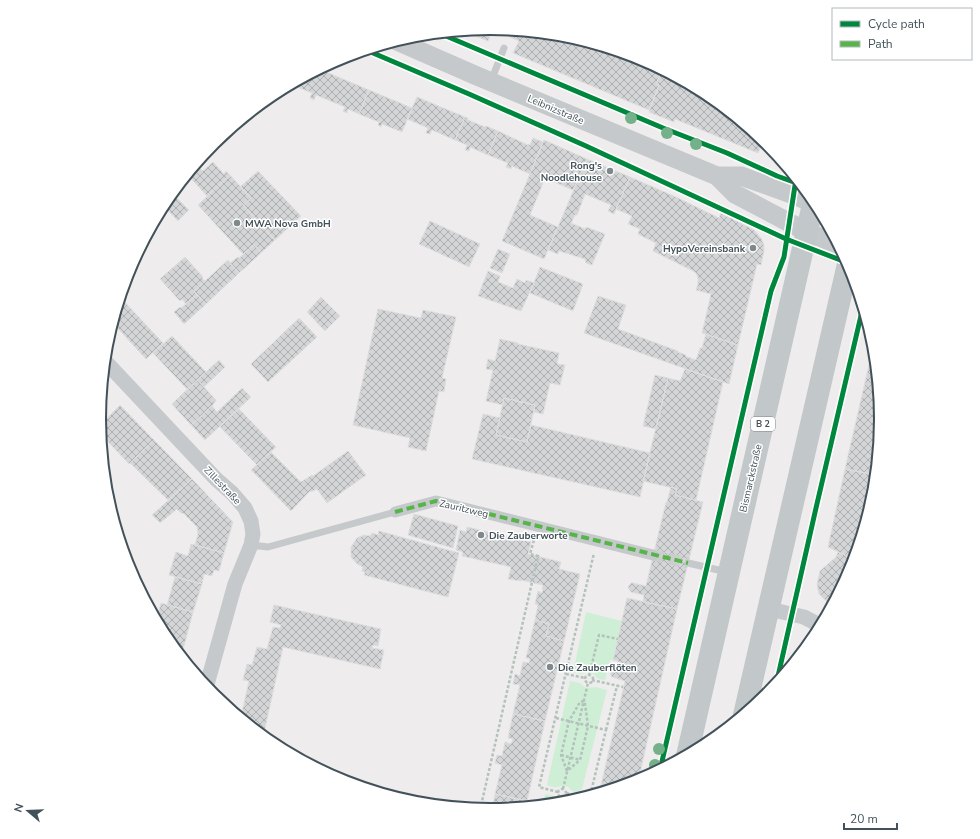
<svg xmlns="http://www.w3.org/2000/svg" width="980" height="839" viewBox="0 0 980 839" font-family="'Nunito Sans',sans-serif">
	<defs>
		<pattern id="building-cross-hatch" width="8" height="8" patternUnits="userSpaceOnUse"><rect width="8" height="8" fill="#d4d5d7"/><path d="M0 0l8 8M0 8l8-8" fill="none" stroke="#aeafb1"/></pattern>
	</defs>
	<rect width="100%" height="100%" fill="#eeecec"/>
	<!-- green -->
	<path fill="#ceefd6" d="M586 612 622 621 613 660H610L605 680 598 679 594 674 587 672 581 674 573 672Z
		M570 681 580 683 586 688 596 687 607 690 582 789 576 792 572 791C567 784 564 786 557 787 554 788 550 786 547 785Z
		M545 794 554 796 557 800 564 802 570 800 574 801 566 804 543 806Z"/>
	<!-- building -->
	<path fill="url(#building-cross-hatch)" stroke="#dfdedf" d="M490 28H494L488 41 463 31Z
		M494 28 567 36 640 58 662 70 656 84 659 85 649 110 513 53 519 41 493 30Z
		M319 69 369 90 359 114 348 109 347 113 343 111 345 107 316 95 314 100 310 98 312 93 292 85 293 83Z
		M662 70 708 94 767 143V145L762 143 758 153 675 119 674 122 649 112 659 85 656 84Z
		M369 90 412 108 402 132 382 124 381 127 378 125 379 122 359 114Z
		M417 97 465 117 455 140 432 130 430 134 426 133 428 128 407 119Z
		M465 117 468 118V120L485 127 486 126 498 131 488 155 470 147 469 151 465 150 467 145 455 140Z
		M498 131 528 145V144L530 145 533 138 543 142 530 174 512 166 511 169 506 167 508 163 488 155Z
		M544 140 587 159 573 190 545 178 530 215 558 227 544 259 502 241Z
		M587 159 630 177 614 214 608 211 611 205 585 194 577 215H575L571 223 585 229 586 227 605 234 592 265 586 263 585 259 559 251 558 254 548 250Z
		M213 162 224 174 226 171 230 175 207 196 187 174 196 164 203 171Z
		M258 171 301 216 275 240 243 205 251 198 240 187Z
		M230 175 251 198 243 205 275 240 261 253 254 245 243 254 198 205Z
		M630 177 676 197 719 218 721 213 754 230 761 238 764 245V251L761 265 757 264 738 345 702 333 711 294 696 290 698 284V278L696 273 693 271 653 251 656 243 638 234 640 229 628 224 632 216 616 209Z
		M172 193 189 210 178 221 163 205Z
		M430 221 480 244 469 267 419 244Z
		M254 245 261 253 239 273 230 263 238 257 239 258Z
		M498 249 510 254 502 273 490 268Z
		M185 257 203 277 202 278 205 281 194 291 197 295 186 304 182 299 180 301 160 279Z
		M228 260 239 273 206 304 194 291Z
		M540 267 583 284 573 311 530 293Z
		M488 271 500 276 498 282 513 288 517 279 525 283 526 280 534 283 521 311 478 296Z
		M197 295 206 304 184 324 174 312 180 307 181 308 186 304Z
		M598 296 626 305 618 329 678 351V352L686 355 685 356 696 360 700 348H702L706 334 738 345 729 384 584 333Z
		M120 297 163 343 146 359 112 322Z
		M321 297 340 316 325 331 307 312Z
		M378 309 421 318 423 310 456 317 442 378 446 379 444 392 439 391 426 451 408 447 410 438 353 425Z
		M299 318 317 337 268 382 251 364Z
		M172 336 206 372 187 389 153 353Z
		M500 339 518 343V344L559 353 557 364 565 365 560 385 550 383 543 414 534 412 535 405 504 398 503 405 486 401 493 370 486 369 488 359 495 361Z
		M874 343 881 420 876 475 845 469Z
		M219 360 225 367 204 387 197 380Z
		M685 369 723 382 696 500 675 495 677 489 643 481 668 378 680 381Z
		M655 375 668 378 656 429 643 426Z
		M197 380 216 400 212 406 191 425 172 404Z
		M242 388 251 397 205 440 191 425 212 406 217 412Z
		M504 398 535 405 527 442 496 435Z
		M120 405 154 440 129 464 100 433 99 426Z
		M239 409 276 447 257 465 220 427Z
		M483 414 500 418 496 435 527 442 531 425 650 453 640 497 472 459Z
		M154 440 192 479 168 500 130 463Z
		M348 451 366 475 327 503 317 489 311 492 310 491 291 511 251 470 271 452 301 482 312 475 313 476Z
		M845 469 876 475 874 496 855 560 828 547Z
		M192 479 233 522 224 553 195 545 198 534 197 527 183 513 182 514 177 509 160 523 152 515Z
		M671 487 677 489 675 495 703 502 677 609 643 602 644 595 631 592 629 589 628 587 631 583H633L646 586 666 502H667Z
		M414 514 458 526 453 548 408 535Z
		M467 527 531 542 528 554 561 562 559 569 580 574 564 641 546 636 549 624 535 620 538 605 535 604 538 591 542 593 543 590 542 589 543 585 521 580V581L508 579 511 567 462 556 463 552 456 550 460 530 466 532Z
		M379 531 459 553 448 597 364 575 365 572 362 571 363 567 357 564 351 557V547L357 538 364 535 370 536 372 533 378 535Z
		M191 544 224 553 219 571 214 570 212 576 204 574 202 584 169 575 176 552 188 556Z
		M838 552 855 560 852 570 833 605 826 601 819 594 817 584 820 571 836 557Z
		M175 577 202 584 193 612 167 605Z
		M627 598 677 609 638 782 599 794 625 681 612 677 610 673 611 671 613 669 618 670 619 667H617L618 661 613 660Z
		M161 603 193 612 181 657 164 637 156 621Z
		M274 605 381 629 378 646 373 645 372 648 384 650 380 669 283 647 263 737 237 716 241 717 249 681 243 680 247 664 252 665 257 647 267 649 273 627 280 628 281 625 270 622Z
		M535 620 549 624 546 636 564 641 545 721 513 714 520 685 513 684 515 674 520 676 523 662 529 663 530 659 526 658Z
		M513 714 545 721 527 801 495 794 502 765 495 763 497 755 502 756 505 742 511 744 513 739 508 738Z
		M495 794 527 801 526 807 492 811Z"/>
	<g fill="none" stroke-linecap="round" stroke-linejoin="round">
		<!-- pedestrian-tunnel -->
		<path stroke="#cccdcf" stroke-width="11" stroke-dasharray="11 5.5" stroke-linecap="butt" d="M653 555 688 563"/>
		<!-- path -->
		<path stroke="#b3c2bb" stroke-width="2.5" stroke-dasharray="3 2" stroke-linecap="butt" d="M566 674 585 678
			M585 679a4 4 0 1 1 8 0a4 4 0 1 1-8 0Z
			M589 676 599 635 618 639
			M592 680 623 687
			M556 718 606 730 590 796
			M606 730 617 686
			M561 755 580 760 588 726 585 704 584 701 580 702 569 721 561 755 567 771 580 760
			M563 789 588 683
			M558 793a4 4 0 1 1 8 0a4 4 0 1 1-8 0Z
			M558 792 539 787 594 553
			M566 793 585 798
			M560 804 562 796
			M480 810 538 556 530 554 534 540"/>
		<!-- service -->
		<path stroke="#c5c9cc" stroke-width="7" d="M491 81 504 48
			M251 545 268 547 395 512
			M688 563 727 572"/>
		<!-- pedestrian -->
		<path stroke="#c5c9cc" stroke-width="11" d="M395 512 436 501 653 555"/>
		<!-- minor -->
		<path stroke="#c5c9cc" stroke-width="15" d="M104 360 216 479 232 493 245 508 251 521 253 534 251 545 235 584 206 688
			M769 609 804 617 821 626"/>
		<!-- tertiary -->
		<path stroke="#c5c9cc" stroke-width="19" d="M397 41 477 76 717 176 735 194 807 232 839 245
			M717 176H741L794 195 817 205"/>
		<!-- primary -->
		<path stroke="#c2c7ca" stroke-width="22" d="M744 715 848 264
			M687 756 814 200"/>
		<!-- quiet -->
		<path stroke="#57b448" stroke-width="4" stroke-dasharray="8 4" stroke-linecap="butt" d="M395 512 436 501 688 563"/>
		<!-- cycleway casing -->
		<g stroke="#fff" stroke-width="8">
			<path id="cycleway" d="M439 33 663 128 727 153 777 176 802 185
				M366 50 469 94 586 146 786 239 848 263
				M776 685 816 508 863 307
				M660 770 771 291 784 257 796 179"/>
		</g>
		<!-- cycleway -->
		<use href="#cycleway" stroke="#00873e" stroke-width="5"/>
	</g>
	<!-- trees -->
	<g fill="#74b089">
		<circle cx="631" cy="118" r="6"/>
		<circle cx="667" cy="133" r="6"/>
		<circle cx="696" cy="144" r="6"/>
		<circle cx="659" cy="749" r="6"/>
		<circle cx="655" cy="765" r="6"/>
	</g>
	<!-- markers -->
	<g fill="#7f888d" stroke="#fff" stroke-width="1.5">
		<circle cx="610" cy="171" r="4"/>
		<circle cx="237" cy="223" r="4"/>
		<circle cx="753" cy="248" r="4"/>
		<circle cx="481" cy="535" r="4"/>
		<circle cx="550" cy="667" r="4"/>
	</g>
	<g text-anchor="middle" stroke-width="3" stroke-linejoin="round" paint-order="stroke">
		<!-- shield labels -->
		<rect fill="#fff" stroke="#7b868c" stroke-width="1" x="751" y="417" width="24" height="14" rx="3"/>
		<g font-size="9" font-weight="bold" fill="#43525a">
			<text x="763" y="427">B 2</text>
		</g>
		<!-- street labels -->
		<g font-size="10" fill="#43525a" stroke="#fff">
			<text transform="translate(556 109) rotate(23)" y="4">Leibnizstraße</text>
			<text transform="translate(750 478) rotate(-77)" y="4">Bismarckstraße</text>
			<text transform="translate(223 485) rotate(46)" y="4">Zillestraße</text>
			<text transform="translate(464 508) rotate(13)" y="4">Zauritzweg</text>
		</g>
		<!-- poi labels -->
		<g font-size="10" font-weight="bold" fill="#43525a" stroke="#fff" text-anchor="start">
			<text x="602" y="169" text-anchor="end">Rong's<tspan x="602" dy="12">Noodlehouse</tspan></text>
			<text x="245" y="227">MWA Nova GmbH</text>
			<text x="745" y="252" text-anchor="end">HypoVereinsbank</text>
			<text x="489" y="539">Die Zauberworte</text>
			<text x="558" y="671">Die Zauberflöten</text>
		</g>
	</g>
	<!-- crop -->
	<path d="M0 0H980V839H0ZM106 419a384 384 0 1 1 768 0a384 384 0 1 1-768 0Z" fill="#fff" fill-rule="evenodd"/>
	<path fill="none" stroke="#43525a" stroke-width="2" d="M106 419a384 384 0 1 1 768 0a384 384 0 1 1-768 0Z"/>
	<!-- legend -->
	<rect x="832" y="8" width="140" height="52" fill="#ffffff" stroke="#b4babd"/>
	<rect x="840" y="21" width="20" height="6" fill="#00873e" stroke="#b4babd"/>
	<text x="868" y="28" font-size="12" fill="#43525a">Cycle path</text>
	<rect x="840" y="41" width="20" height="6" fill="#57b448" stroke="#b4babd"/>
	<text x="868" y="48" font-size="12" fill="#43525a">Path</text>
	<!-- north arrow -->
	<g transform="translate(28 811) rotate(289)" stroke="#ffffff" stroke-width="3" paint-order="stroke">
	<path d="M0-3L7 15L0 10L-7 15Z" fill="#43525a"/>
	<text y="-6" font-size="11" font-weight="bold" text-anchor="middle" fill="#43525a">N</text>
	</g>
	<!-- scale -->
	<path d="M844 823v6h53v-6" fill="none" stroke="#43525a" stroke-width="2"/>
	<text x="850" y="823" font-size="12" fill="#43525a" stroke="#ffffff" stroke-width="3" paint-order="stroke">20 m</text>
</svg>
